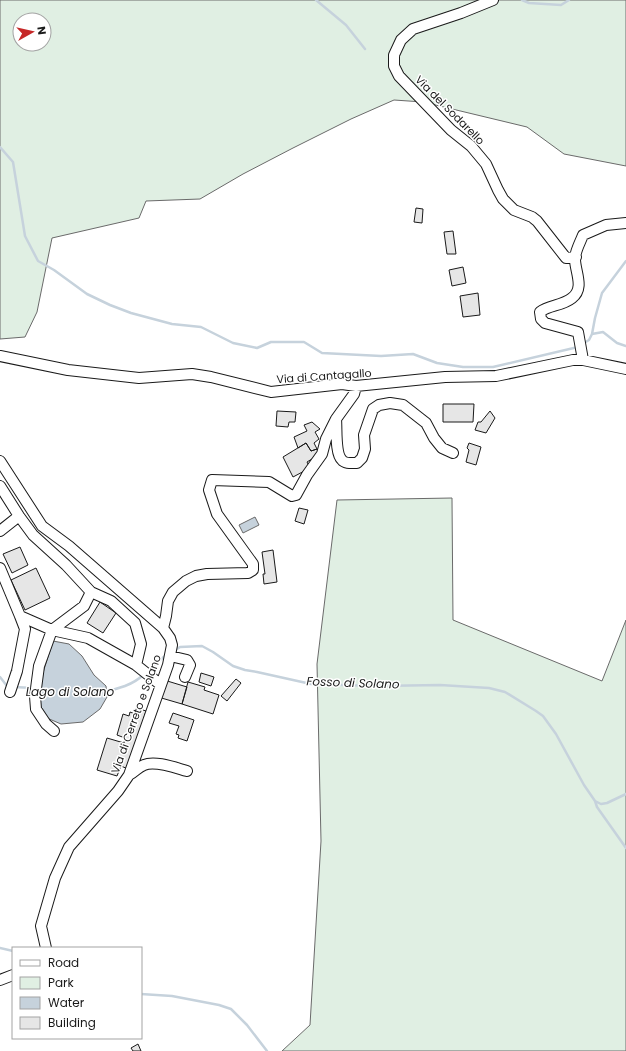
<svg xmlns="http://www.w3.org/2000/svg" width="626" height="1051" viewBox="0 0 626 1051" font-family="Poppins,sans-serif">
	<rect width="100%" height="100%" fill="#fff"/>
	<!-- green -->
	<path fill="#e0efe3" stroke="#6a6a6a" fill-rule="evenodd" d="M0 0H626V166L564 154 527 127 423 102 394 100 351 119 293 148 243 174 200 199 146 201 139 218 52 238 37 312 25 337 0 339ZM20 20H44V44H20Z
		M452 498 453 620 602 681 626 620V1051H282L310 1025 321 841 317 664 337 500Z"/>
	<!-- water -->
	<path fill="#c6d2dc" stroke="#6a6a6a" d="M255 517 259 525 243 533 239 525Z
		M53 641 69 644 82 656 94 675 106 686 107 697 100 709 83 722 61 724 47 718 40 709 41 679Z"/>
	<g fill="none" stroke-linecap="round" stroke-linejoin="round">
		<!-- stream -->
		<path stroke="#c6d2dc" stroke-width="2.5" d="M316 0 346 25 365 49
			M522 0 529 3 561 5 569 0
			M0 147 13 162 25 236 38 261 54 270 87 294 110 305 131 313 172 324 201 327 233 343 257 348 271 342H304L322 353 381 356 413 354 437 363 463 367H493L578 347
			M592 334 595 318 602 293 626 261
			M584 343 589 340 592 334 603 332 617 343 626 346
			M174 651 180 647 202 646 213 652 233 666 245 670 257 672 311 684 378 686 440 685 489 688 505 692 536 711 543 716 556 734 584 785 595 801 601 804 607 803 626 794
			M147 671 166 655
			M0 677 7 686H9
			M14 687 33 688
			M104 691C117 690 134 684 143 675
			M595 801 597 807 626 848
			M0 948 13 951
			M141 994 172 996 219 1005 231 1009 247 1025 267 1051"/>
	</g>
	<!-- building -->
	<path fill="#e6e6e6" stroke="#1a1a1a" d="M416 208 423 209 422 223 414 222Z
		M453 231 456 254H447L444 232Z
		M463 267 466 283 452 286 449 270Z
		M478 293 480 315 463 317 460 296Z
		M443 404H474L473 422H443Z
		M277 411 296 412 295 422H289L288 427 276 426Z
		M490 411 495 418 486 433 475 430 478 422H481Z
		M312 422 320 429 315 432 319 439 314 443 317 449 311 451 306 443 298 448 294 437 307 431 304 425Z
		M306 443 311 451 317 449 320 454 307 462 310 468 293 477 283 457Z
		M469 443 481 447 476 465 466 462 469 450 467 448Z
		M299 508 308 510 304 524 295 521Z
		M20 547 28 565 12 573 3 554Z
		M273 550 277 582 264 584 263 574H265L262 552Z
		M36 568 50 598 25 610 11 580Z
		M100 602 116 613 103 633 87 623Z
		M201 673 214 677 211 686 199 682Z
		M236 679 241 683 227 701 221 696Z
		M164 680 187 687 182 704 158 697Z
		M188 682 205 687 204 690 219 695 213 714 182 704Z
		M137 708 146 711 128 769 121 766 117 776 97 770 107 738 124 743 125 738 117 735 123 714 129 716 130 712 135 714Z
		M173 713 194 720 187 741 178 738 179 735 176 734 179 726 169 723Z
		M138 1044 141 1051H133L131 1048Z"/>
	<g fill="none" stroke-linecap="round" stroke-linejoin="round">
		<!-- minor casing -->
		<g stroke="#1a1a1a" stroke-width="12">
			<path id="minor" d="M493 0 461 13 413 29 401 40 394 55V66L399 76 451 130 471 146 486 164 498 190 503 199 514 210 532 217 537 221 566 258 576 257
				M0 356 68 370 139 378 192 374 211 377 271 392 342 384 356 386 445 377 496 376 573 360H583L626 369
				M583 360 578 332 545 323 541 319 540 312C549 305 562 306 572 298 585 288 575 272 575 259 575 251 580 243 583 235L606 225 626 223
				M336 419C337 429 335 454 342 460 345 464 352 463 357 463L362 458 365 449 364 435 373 409 379 405 390 403 403 405 426 423 434 438 442 448 453 453
				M0 461 42 526 69 546 163 628 170 638 172 645 168 665 129 775 118 791 69 847 55 878 41 926 46 948
				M0 486 19 516 33 535 66 565 91 592 111 601 135 623 141 644 136 665
				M0 531 19 516
				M0 568 20 616 52 630 88 638 136 665 161 685
				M163 628 166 616 168 601 173 592 186 581 196 576 207 574 248 573 253 570V564L217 514 209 490 212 480 269 482 292 496 296 495 307 475 322 454 326 439 336 419 354 394 356 386
				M170 656 187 660 190 665 185 677
				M10 692 17 671 25 629 20 616
				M54 731 46 724 36 709 35 696 39 666 52 630 84 606 91 592
				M129 775C135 772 138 767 144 765 155 760 176 768 187 771
				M0 980 13 975"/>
		</g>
		<!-- minor -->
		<use href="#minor" stroke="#fff" stroke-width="10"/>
	</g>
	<g text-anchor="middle" stroke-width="3" stroke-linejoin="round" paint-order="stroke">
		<!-- street labels -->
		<g font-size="11" fill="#1a1a1a" stroke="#fff">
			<text transform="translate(450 110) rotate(45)" y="4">Via del Sodarello</text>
			<text transform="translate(324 376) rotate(-4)" y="4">Via di Cantagallo</text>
			<text transform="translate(136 714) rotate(-70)" y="4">Via di Cerreto e Solano</text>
		</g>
		<!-- water labels -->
		<g font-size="12" font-style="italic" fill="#1a1a1a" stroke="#fff">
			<text transform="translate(353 683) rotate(2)" y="4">Fosso di Solano</text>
			<text x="70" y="696">Lago di Solano</text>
		</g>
	</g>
	<!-- legend -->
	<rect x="12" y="947" width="130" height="92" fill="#ffffff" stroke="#a3a3a3"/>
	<rect x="20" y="960" width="20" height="6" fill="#ffffff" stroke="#a3a3a3"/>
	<text x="48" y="967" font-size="12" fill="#1a1a1a">Road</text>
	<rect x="20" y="977" width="20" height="12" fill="#e0efe3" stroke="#a3a3a3"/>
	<text x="48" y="987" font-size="12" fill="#1a1a1a">Park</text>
	<rect x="20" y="997" width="20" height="12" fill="#c6d2dc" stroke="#a3a3a3"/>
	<text x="48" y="1007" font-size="12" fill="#1a1a1a">Water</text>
	<rect x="20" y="1017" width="20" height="12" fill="#e6e6e6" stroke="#a3a3a3"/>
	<text x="48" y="1027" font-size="12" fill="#1a1a1a">Building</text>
	<!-- north arrow -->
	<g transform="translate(32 32) rotate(82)"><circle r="19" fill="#ffffff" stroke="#a3a3a3"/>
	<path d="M0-3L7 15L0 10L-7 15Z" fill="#c62828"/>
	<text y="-6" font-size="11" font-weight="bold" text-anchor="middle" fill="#1a1a1a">N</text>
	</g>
</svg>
